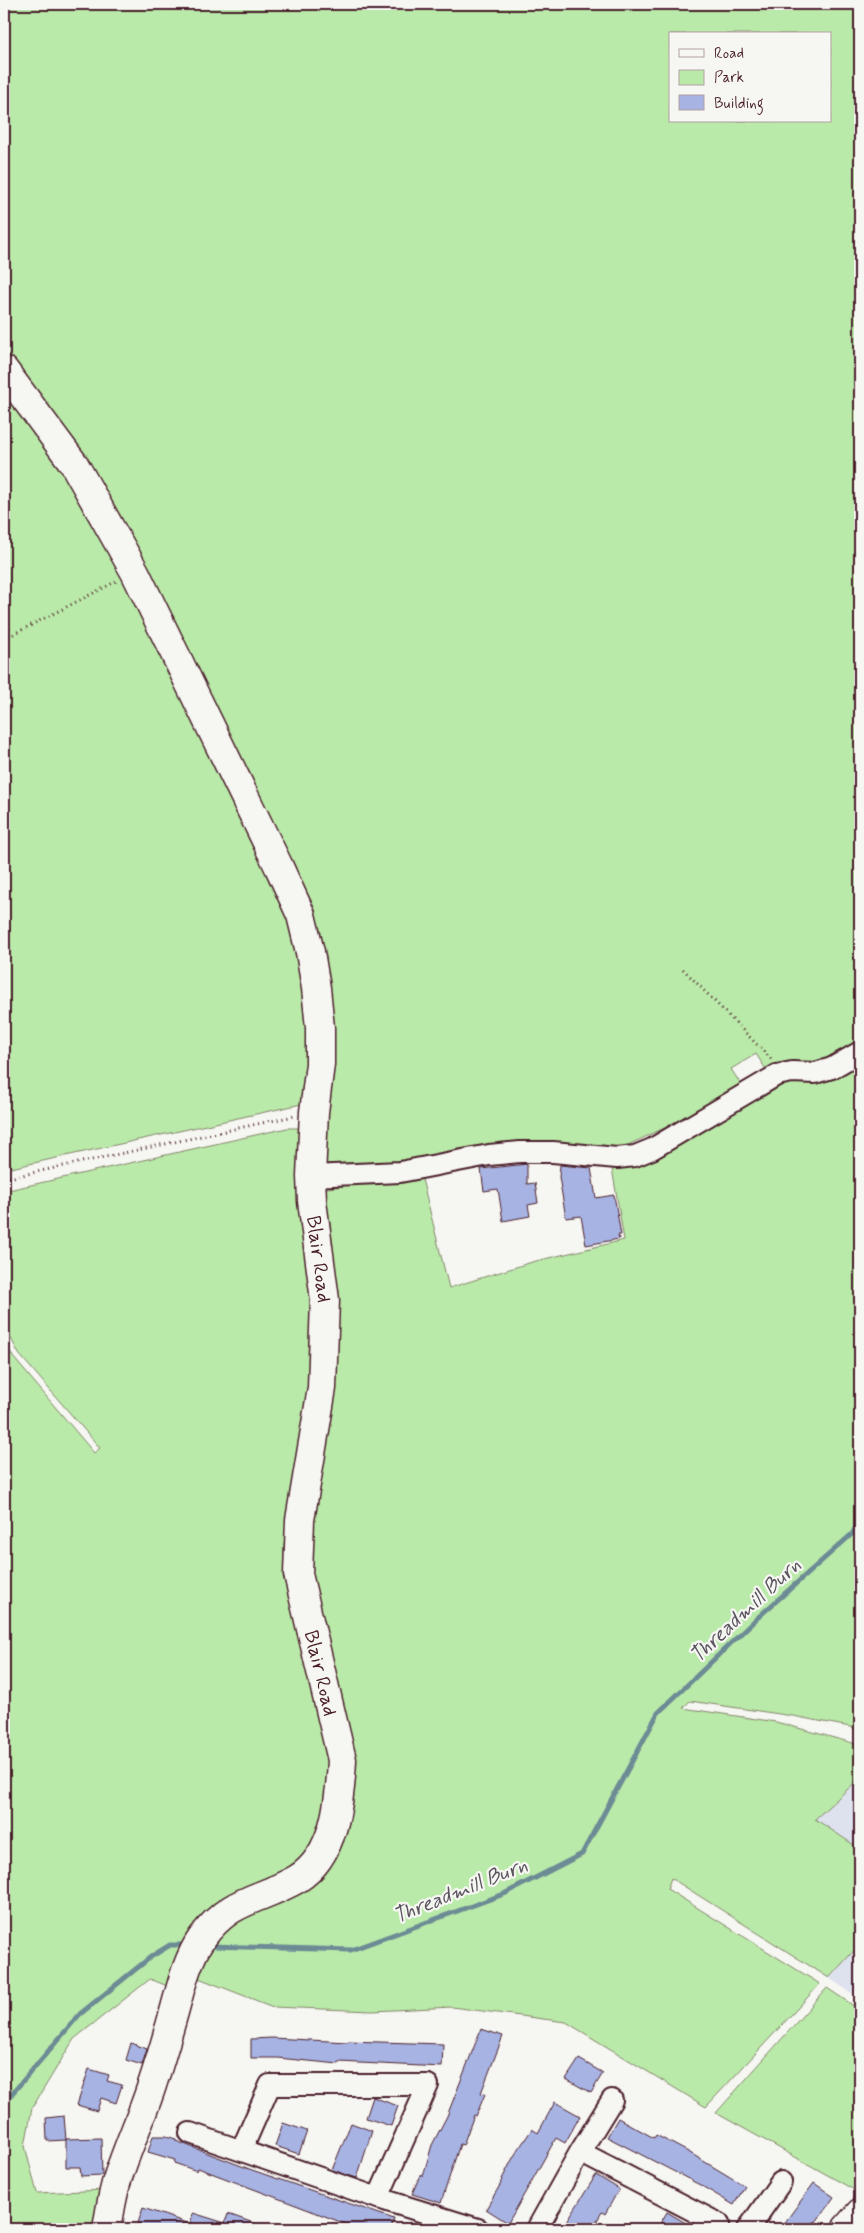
<svg xmlns="http://www.w3.org/2000/svg" width="864" height="2233" viewBox="0 0 864 2233" font-family="Mynerve,sans-serif">
	<rect width="100%" height="100%" fill="#f6f6f2"/>
	<filter id="ink" filterUnits="userSpaceOnUse"><feTurbulence type="fractalNoise" baseFrequency=".02" numOctaves="2"/><feDisplacementMap in="SourceGraphic" scale="10" xChannelSelector="R" yChannelSelector="G"/><feConvolveMatrix kernelMatrix="1 2 1 2 8 2 1 2 1" color-interpolation-filters="sRGB"/></filter>
	<g filter="url(#ink)">
		<!-- built -->
		<path fill="#dee2ee" d="M860 1778V1849L815 1819Z
			M860 1944V1999L829 1978Z"/>
		<!-- green -->
		<path fill="#baeaa9" stroke="#82846a" fill-rule="evenodd" d="M4 4H860V1045L828 1062 767 1071 756 1054 731 1069 742 1086 705 1109 628 1145 606 1149 548 1143 457 1149 395 1164 326 1169 321 1162 326 977 93 474 4 348ZM670 34H830V121H670Z
			M4 391 64 472 93 515 265 856 307 971 306 1103 11 1168 4 1140Z
			M860 1058V1731L850 1727 793 1716 690 1701 683 1708 776 1722 860 1745V1778L815 1819 860 1849V1944L829 1978 671 1878 667 1889 820 1984 706 2107 566 2022 452 2007 373 2011 273 2007 178 1970 175 1989 150 1979 74 2039 32 2108 25 2146 37 2193 106 2190 99 2229H4V1338L13 1357 94 1453 100 1448 19 1354 4 1325V1191L287 1128H298L302 1134 314 1275 310 1380 284 1544V1579L310 1670 307 1574 321 1189 421 1175 449 1288 532 1262 624 1240 611 1162 777 1082Z
			M827 1988 860 2010V2190L858 2192 716 2113Z"/>
		<g fill="none" stroke-linecap="round" stroke-linejoin="round">
			<!-- stream -->
			<path stroke="#6c8b95" stroke-width="5" d="M209 1946 351 1950 504 1894 582 1854 658 1713 755 1620 852 1534 860 1521
				M4 2103 80 2014 152 1956 170 1945H188"/>
		</g>
		<!-- building -->
		<path fill="#a7b3e3" stroke="#4a1f2b" d="M527 1164V1184L535 1183 538 1203 528 1205 530 1216 503 1221 498 1189 484 1191 481 1169Z
			M560 1165 591 1168 596 1198 614 1195 621 1235H618L619 1239 586 1245 581 1216 566 1218 559 1177Z
			M481 2029 503 2036 481 2093 485 2094 476 2116 474 2115 463 2145 460 2144 441 2203 412 2194 420 2175 423 2176 432 2145 447 2116Z
			M272 2038 348 2042V2041L443 2044 442 2067 339 2062V2064L278 2058H251V2039Z
			M131 2043 147 2049 142 2065 126 2060Z
			M579 2059 603 2073 591 2093 566 2079Z
			M89 2069 109 2075 107 2081 122 2085 116 2103 101 2098 97 2111 77 2105Z
			M373 2097 398 2106 391 2126 366 2118Z
			M555 2102 580 2116 565 2143 556 2138 508 2223 486 2209 503 2180 502 2179 514 2156 532 2129 538 2133Z
			M64 2116 66 2140 47 2141 46 2118Z
			M618 2118 654 2138 656 2135 690 2153 745 2186 734 2205 700 2185 607 2137Z
			M283 2123 307 2131 299 2154 275 2146Z
			M351 2123 372 2131 357 2178 332 2170Z
			M153 2136H166L176 2139V2141L252 2170 394 2219 391 2229H359L198 2168 197 2171 174 2163 175 2160 148 2152Z
			M101 2138 102 2175 81 2176 80 2167H66V2139Z
			M596 2175 619 2189 605 2214 602 2212 592 2229H562Z
			M814 2183 834 2197 816 2222 815 2221 810 2228 812 2229H780Z
			M143 2208 190 2224 193 2213 225 2223 228 2214 265 2227V2229H136Z
			M667 2212 696 2229H657Z"/>
		<g fill="none" stroke-linecap="round" stroke-linejoin="round">
			<!-- street casing -->
			<g stroke="#4a1f2b" stroke-width="24">
				<path id="street" d="M311 1176 400 1172 489 1155 520 1152H553L617 1158 635 1156 652 1149 777 1075 792 1072 815 1073 832 1068 860 1052
					M190 2133 378 2198 478 2229
					M242 2149 270 2085H428L378 2198
					M580 2152 612 2100
					M537 2229 580 2152 719 2224 715 2229
					M748 2229 781 2182"/>
			</g>
			<!-- secondary casing -->
			<g stroke="#4a1f2b" stroke-width="31">
				<g id="secondary">
					<path id="s1" d="M4 370 74 464 135 572 279 867 301 915 310 952 316 988 320 1028V1064L314 1112 311 1176 312 1201 325 1300 322 1388 300 1520 298 1574 342 1760C340 1801 335 1856 297 1879 259 1901 230 1898 202 1938 187 1959 181 1987 174 2012 167 2037 160 2061 152 2085 142 2116 128 2146 118 2177 112 2194 110 2212 107 2229"/>
					<path d="M846 2229 860 2213"/>
				</g>
			</g>
			<!-- path -->
			<path stroke="#4a1f2b" stroke-width="3" stroke-dasharray="1 4" stroke-linecap="butt" d="M4 639 117 581
				M683 969 772 1060
				M4 1179 294 1116"/>
			<!-- street -->
			<use href="#street" stroke="#f6f6f2" stroke-width="20"/>
			<!-- secondary -->
			<use href="#secondary" stroke="#f6f6f2" stroke-width="28"/>
		</g>
	</g>
	<g text-anchor="middle" stroke-width="4.5" stroke-linejoin="round" paint-order="stroke">
		<!-- street labels -->
		<g font-size="20" fill="#4a1f2b" stroke="#f6f6f2">
			<text dy="7" stroke="none"><textPath href="#s1" startOffset="969">Blair Road</textPath></text>
			<text dy="7" stroke="none"><textPath href="#s1" startOffset="1388">Blair Road</textPath></text>
		</g>
		<!-- water labels -->
		<g font-size="21" font-style="italic" fill="#5b5560" stroke="#f6f6f2">
			<text transform="translate(745 1610) rotate(-43)" y="7">Threadmill Burn</text>
			<text transform="translate(460 1890) rotate(-22)" y="7">Threadmill Burn</text>
		</g>
	</g>
	<!-- margin -->
	<rect width="864" height="2233" fill="none" stroke="#f6f6f2" stroke-width="20"/>
	<rect x="10" y="10" width="844" height="2213" fill="none" stroke="#4a1f2b" stroke-width="2" filter="url(#ink)"/>
	<!-- legend -->
	<rect x="669" y="32" width="162" height="90" fill="#f6f6f2" stroke="#b1a0a2"/>
	<rect x="679" y="49" width="25" height="8" fill="#f6f6f2" stroke="#b1a0a2"/>
	<text x="714" y="58" font-size="15" fill="#4a1f2b">Road</text>
	<rect x="679" y="70" width="25" height="15" fill="#baeaa9" stroke="#b1a0a2"/>
	<text x="714" y="82" font-size="15" fill="#4a1f2b">Park</text>
	<rect x="679" y="95" width="25" height="15" fill="#a7b3e3" stroke="#b1a0a2"/>
	<text x="714" y="108" font-size="15" fill="#4a1f2b">Building</text>
</svg>
